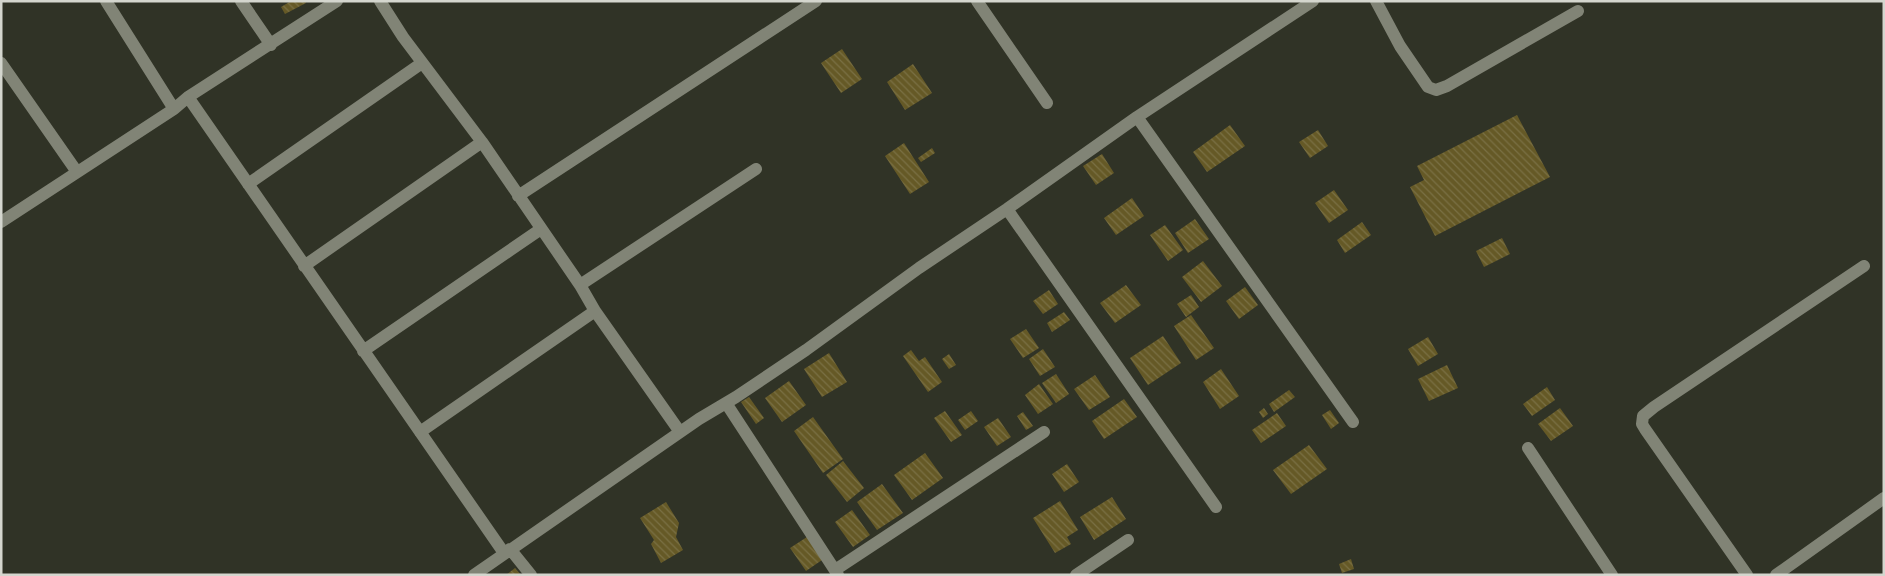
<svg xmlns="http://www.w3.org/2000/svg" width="1885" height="576" viewBox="0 0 1885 576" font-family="Rubik,sans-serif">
	<defs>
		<pattern id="building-back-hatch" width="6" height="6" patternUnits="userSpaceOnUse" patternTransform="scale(1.25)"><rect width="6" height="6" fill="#655926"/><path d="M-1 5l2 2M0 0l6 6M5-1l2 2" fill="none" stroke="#7a7044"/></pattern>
	</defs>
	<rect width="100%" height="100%" fill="#303326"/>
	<!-- building -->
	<path fill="url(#building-back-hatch)" d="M291 1H305L306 3 285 14 281 7Z
		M842 49 862 79 841 93 821 63Z
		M913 64 932 93 905 110 887 82Z
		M1517 115 1550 177 1435 236 1410 187 1424 180 1417 166Z
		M1230 125 1245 146 1207 172 1193 152Z
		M1318 130 1328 146 1310 158 1299 142Z
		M904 143 929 182 910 194 885 156Z
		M932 148 935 153 921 162 918 158Z
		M1102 154 1114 173 1096 185 1083 166Z
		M1334 190 1348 210 1329 223 1315 203Z
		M1132 198 1144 216 1116 235 1104 218Z
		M1195 219 1209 239 1188 253 1175 233Z
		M1362 222 1371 235 1345 253 1337 240Z
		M1165 225 1183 250 1168 261 1150 235Z
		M1502 238 1510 254 1484 267 1476 251Z
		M1203 261 1222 286 1201 302 1182 277Z
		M1126 285 1141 305 1115 323 1100 303Z
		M1245 287 1258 305 1239 319 1226 301Z
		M1049 290 1058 304 1043 314 1033 301Z
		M1191 295 1199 307 1186 317 1177 304Z
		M1064 312 1070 320 1052 332 1047 323Z
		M1191 315 1214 348 1196 360 1174 326Z
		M1026 329 1039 348 1023 358 1010 339Z
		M1163 336 1181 363 1148 385 1130 358Z
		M1428 337 1438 354 1418 366 1408 349Z
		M1043 349 1055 367 1040 376 1029 359Z
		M911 350 919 361 925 357 942 382 928 392 903 356Z
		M829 353 847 382 822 397 804 369Z
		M949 354 956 365 949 369 942 359Z
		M1447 365 1458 388 1429 401 1418 379Z
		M1221 369 1239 396 1220 409 1203 382Z
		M1056 374 1069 394 1056 403 1042 383Z
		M1095 375 1110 397 1089 410 1074 389Z
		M789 381 806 405 782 422 765 398Z
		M1039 384 1053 404 1038 414 1025 395Z
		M1547 387 1555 400 1532 416 1523 404Z
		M1289 390 1295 397 1274 412 1269 404Z
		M749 397 764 418 756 424 741 402Z
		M1124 399 1137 417 1104 439 1092 421Z
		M1264 408 1268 414 1263 418 1259 412Z
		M1560 408 1573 426 1551 441 1538 424Z
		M1330 410 1339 423 1331 429 1322 415Z
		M945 411 962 435 951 442 934 418Z
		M971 411 978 421 965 430 958 420Z
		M1023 412 1033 426 1026 430 1017 416Z
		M1277 413 1286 426 1261 443 1252 430Z
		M813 417 843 459 823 473 794 431Z
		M998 418 1011 437 997 446 984 427Z
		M1309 445 1327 469 1291 494 1273 470Z
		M925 453 943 478 912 500 894 475Z
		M843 461 864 488 847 502 826 475Z
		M1067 464 1079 482 1064 492 1052 474Z
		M882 484 903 513 877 530 857 502Z
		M1112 497 1126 519 1094 540 1080 517Z
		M1060 501 1078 530 1067 537 1071 544 1055 553 1033 518Z
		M666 502 679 523 676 537 683 550 661 563 651 544 654 540 640 518Z
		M852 510 870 535 853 547 835 522Z
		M807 537 822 560 806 571 790 548Z
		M1351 559 1354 569 1342 573 1339 564Z
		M515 568 521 575H506Z"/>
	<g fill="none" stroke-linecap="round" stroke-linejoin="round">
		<!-- minor -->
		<path stroke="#818476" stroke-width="12" d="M106 1 174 109
			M241 1 271 45
			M380 1 403 37 482 142 580 285 595 311 680 432
			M977 1 1047 103
			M1376 1 1400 46 1428 87 1436 90 1447 86 1578 11
			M1 63 77 172
			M188 97 504 553
			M1137 117 1353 422
			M248 184 422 63
			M518 196 816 1
			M1007 209 1216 507
			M1 222 174 109 188 97 337 1
			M304 266 482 142
			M580 285 756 169
			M363 351 541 229
			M726 403 838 575
			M420 432 595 311
			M1528 448 1612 575
			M510 549 531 575
			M835 570 1044 432
			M474 575 699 419 736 397 806 350 919 268 1007 209 1137 117 1313 1
			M1076 575 1128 540
			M1747 575 1645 429 1642 424 1643 416 1654 407 1864 266
			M1776 575 1884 498"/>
	</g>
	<!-- border -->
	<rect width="1885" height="576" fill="none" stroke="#d4d6ce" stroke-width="5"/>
</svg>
